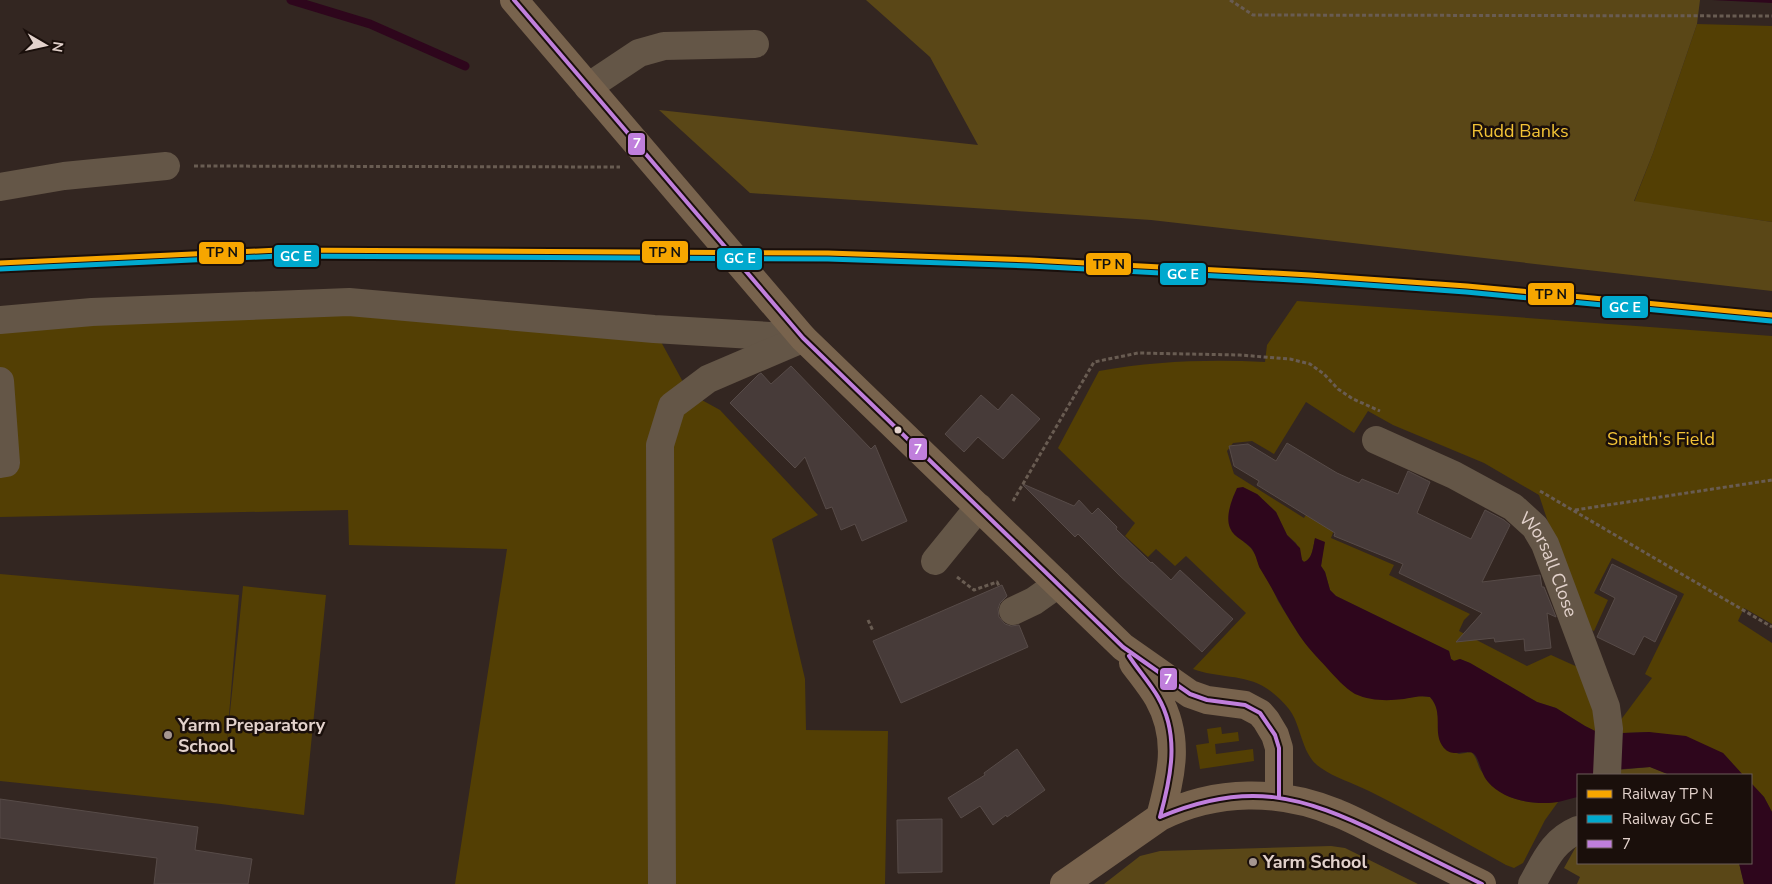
<svg xmlns="http://www.w3.org/2000/svg" width="1772" height="884" viewBox="0 0 1772 884" font-family="'Nunito Sans',sans-serif">
	<rect width="100%" height="100%" fill="#332621"/>
	<!-- green -->
	<path fill="#533f04" d="M1697 24 1772 26V222L1634 202 1653 153Z
		M1297 301 1772 336V624L1744 608 1738 621 1772 643V812L1764 797 1751 783V775H1743L1723 753 1649 732 1620 733V721L1652 678 1645 674 1684 594 1612 558 1594 593 1608 600 1594 631 1582 625 1539 495 1484 463 1393 425 1368 411 1354 433 1306 402 1274 454 1252 441 1233 443 1227 451 1234 474 1304 518 1314 502 1342 509 1331 538 1394 565 1389 575 1470 614 1464 620 1459 631 1527 666 1551 655 1582 669 1601 734 1585 726 1556 708 1537 702 1470 663 1460 659 1454 661 1451 659 1449 651 1336 596 1330 590 1325 572 1321 566 1324 542 1315 539C1313 546 1313 559 1304 562L1302 560 1296 543 1287 535 1276 512 1257 494 1234 495 1229 514 1244 542 1251 548 1256 556 1260 568 1269 581 1278 601 1299 635 1316 656 1407 698 1419 696 1430 697C1443 711 1435 731 1444 748L1459 754 1471 752C1478 758 1477 766 1482 772 1487 779 1494 788 1501 792 1517 803 1539 804 1558 802L1545 820 1523 863 1514 868 1506 865C1461 840 1415 814 1369 791 1353 783 1335 778 1321 768 1302 756 1302 729 1291 712 1285 703 1275 694 1266 688 1245 674 1216 678 1193 669L1246 613 1186 556 1175 566 1156 549 1148 557 1125 536 1135 523 1058 448 1099 371C1154 361 1210 359 1265 362L1267 345Z
		M349 302 654 329 689 393 720 410 818 515 772 539 805 679 806 730 888 731 885 884H455L507 549 349 545 348 510 0 517V320Z
		M0 574 239 595 226 751 243 586 326 595 304 815 221 804 0 781Z
		M1221 727 1222 734 1238 732 1239 741 1215 744 1216 754 1253 749 1254 761 1200 769 1196 745 1209 743 1207 729Z"/>
	<!-- forest -->
	<path fill="#5a4717" d="M866 0H1700L1697 24 1653 153 1634 201 1772 222V291L1151 220 750 193 659 110 978 145 930 57Z
		M1650 767 1670 775H1616L1617 770Z
		M1578 843V863H1739L1744 884H1577L1580 877 1564 868Z
		M1331 846 1345 848 1418 884H1104L1140 856 1160 851Z"/>
	<!-- water -->
	<path fill="#2e061c" d="M1712 0H1772V3Z
		M1243 487 1257 494 1276 512 1287 535 1300 548 1302 560 1304 562C1313 559 1313 546 1315 538L1325 542 1321 566 1325 572 1330 590 1336 596 1449 651 1451 659 1454 661 1460 659 1470 663 1537 702 1556 708 1585 726 1601 734 1649 732 1686 736 1723 753 1743 775H1670L1650 767 1596 771 1593 775H1578V797C1568 799 1558 803 1548 803 1528 804 1501 798 1488 782 1481 774 1480 761 1475 755 1469 747 1453 759 1444 748 1431 733 1445 713 1430 697 1421 695 1414 697 1404 699 1387 701 1371 701 1355 694 1345 688 1335 677 1327 668 1317 657 1306 646 1298 633 1284 612 1274 591 1261 570 1257 564 1257 556 1252 549 1246 541 1234 538 1230 528 1225 516 1232 499 1237 488Z
		M1751 783 1764 797 1772 812V884H1744L1739 863H1751Z"/>
	<g fill="none" stroke-linecap="round" stroke-linejoin="round">
		<!-- stream -->
		<path stroke="#2e061c" stroke-width="9" d="M291 0 370 24 465 66"/>
	</g>
	<!-- building -->
	<path fill="#473b39" stroke="#574b48" d="M791 366 871 449 875 445 907 521 862 541 855 524 841 530 832 507 826 509 805 457 795 468 730 403 758 375 761 373 771 384Z
		M1012 394 1040 419 1003 459 978 437 964 452 945 434 981 395 998 410Z
		M1287 443 1337 473 1359 483 1362 479 1398 494 1408 471 1430 482 1417 513 1471 539 1485 510 1504 520 1510 525 1482 582 1540 575 1542 587H1544L1556 617 1547 613 1551 648 1525 651 1524 639 1495 642 1494 638 1456 642 1482 613 1399 573 1403 564 1334 536 1335 533 1257 485 1259 481 1234 466 1229 446 1248 444 1276 461Z
		M1023 484 1074 506 1079 500 1092 514 1098 508 1117 527 1116 529 1151 563 1152 562 1171 580 1180 570 1233 619 1202 652 1119 575 1078 534 1075 537 1023 485Z
		M1612 564 1677 596 1655 642 1644 636 1634 655 1597 637 1615 598 1600 590Z
		M1002 585 1007 596 1000 603 998 609 999 617 1005 624 1011 626 1019 625 1028 647 901 703 873 641Z
		M1017 749 1045 790 1007 817 1006 815 993 825 980 806 961 818 948 798 985 775 984 773Z
		M0 799 198 827 195 850 252 859 248 884H154L157 858 0 838Z
		M942 819V872L898 873 897 820Z"/>
	<g fill="none" stroke-linecap="round" stroke-linejoin="round">
		<!-- path -->
		<path stroke="#695c52" stroke-width="3" stroke-dasharray="4 2.5" stroke-linecap="butt" d="M1230 0 1253 15 1772 16
			M194 166 620 167
			M1540 491 1772 627
			M1013 501 1094 362 1138 353 1240 355 1290 359 1310 364 1324 374 1338 389 1353 399 1380 411
			M1575 510 1772 480
			M957 577 974 590 997 582 999 586
			M868 620 873 631"/>
		<!-- minor -->
		<g stroke="#645647" stroke-width="28">
			<path d="M588 87 639 53 664 46 755 44"/>
			<path d="M0 187 64 176 166 166"/>
			<path d="M0 320 92 312 349 302 654 329 803 338"/>
			<path d="M0 381 6 463 0 464"/>
			<path id="s1" d="M1376 440 1454 475 1513 507 1535 527 1545 544 1606 707 1609 729 1607 775"/>
			<path d="M935 561 979 507"/>
			<path d="M1013 611 1034 601 1058 584"/>
			<path d="M662 884 660 445 672 406 708 379 797 341"/>
			<path d="M1532 884C1545 861 1552 841 1578 830"/>
		</g>
		<!-- major -->
		<path stroke="#78634d" stroke-width="28" d="M514 0 803 338 1123 647 1190 694 1207 700 1245 705 1260 713 1266 720 1275 735 1279 748V797
			M1133 663C1141 674 1151 686 1158 698 1181 739 1171 776 1160 817
			M1064 884 1160 817C1216 789 1280 789 1337 813 1355 820 1372 830 1389 838 1420 853 1451 869 1482 884"/>
		<!-- bus-1 casing -->
		<g stroke="#1a0f0b" stroke-width="8">
			<path id="bus-1" d="M514 0 803 338 1123 647 1190 694 1207 700 1245 705 1260 713 1275 735 1279 748V797
				M1129 656C1138 670 1150 683 1158 697 1180 735 1171 777 1160 817
				M1160 817C1247 780 1301 795 1383 835 1416 851 1449 868 1482 884"/>
		</g>
		<!-- bus-1 -->
		<use href="#bus-1" stroke="#c07fdc" stroke-width="4"/>
		<!-- rail-1 casing -->
		<g stroke="#1a0f0b" stroke-width="9">
			<path id="rail-1" d="M0 263 279 250 828 253 1030 260 1310 275 1467 286 1772 315"/>
		</g>
		<!-- rail-2 casing -->
		<g stroke="#1a0f0b" stroke-width="9">
			<path id="rail-2" d="M0 269 279 256 828 259 1030 266 1310 281 1466 292 1771 321"/>
		</g>
		<!-- rail-1 -->
		<use href="#rail-1" stroke="#f7a600" stroke-width="5"/>
		<!-- rail-2 -->
		<use href="#rail-2" stroke="#00a9ce" stroke-width="5"/>
	</g>
	<!-- markers -->
	<circle fill="#e3d2cc" stroke="#1a0f0b" stroke-width="2" cx="898" cy="430" r="4.5"/>
	<g fill="#a59690" stroke="#1a0f0b" stroke-width="2">
		<circle cx="168" cy="735" r="5"/>
		<circle cx="1253" cy="862" r="5"/>
	</g>
	<g text-anchor="middle" stroke-width="5" stroke-linejoin="round" paint-order="stroke">
		<!-- park labels -->
		<g font-size="18" fill="#f3c336" stroke="#1a0f0b">
			<text x="1520" y="137">Rudd Banks</text>
			<text x="1661" y="445">Snaith's Field</text>
		</g>
		<!-- street labels -->
		<g font-size="18" fill="#e3d2cc" stroke="#1a0f0b">
			<text dy="6" stroke="none"><textPath href="#s1" startOffset="222">Worsall Close</textPath></text>
		</g>
		<!-- poi labels -->
		<g font-size="18" font-weight="bold" fill="#e3d2cc" stroke="#1a0f0b" text-anchor="start">
			<text x="178" y="731">Yarm Preparatory<tspan x="178" dy="21">School</tspan></text>
			<text x="1263" y="868">Yarm School</text>
		</g>
	</g>
	<g stroke="#1a0f0b" stroke-width="2">
		<rect x="627" y="132" width="19" height="24" rx="5" fill="#c07fdc"/>
		<rect x="641" y="240" width="48" height="24" rx="5" fill="#f7a600"/>
		<rect x="198" y="241" width="47" height="24" rx="5" fill="#f7a600"/>
		<rect x="273" y="244" width="47" height="24" rx="5" fill="#00a9ce"/>
		<rect x="716" y="247" width="47" height="24" rx="5" fill="#00a9ce"/>
		<rect x="1085" y="252" width="47" height="24" rx="5" fill="#f7a600"/>
		<rect x="1159" y="262" width="48" height="24" rx="5" fill="#00a9ce"/>
		<rect x="1527" y="282" width="48" height="24" rx="5" fill="#f7a600"/>
		<rect x="1601" y="295" width="48" height="24" rx="5" fill="#00a9ce"/>
		<rect x="908" y="437" width="20" height="24" rx="5" fill="#c07fdc"/>
		<rect x="1159" y="667" width="19" height="24" rx="5" fill="#c07fdc"/>
	</g>
	<g font-size="14" text-anchor="middle" font-weight="bold" fill="#fff">
		<text x="637" y="148">7</text>
		<text x="296" y="261">GC E</text>
		<text x="740" y="263">GC E</text>
		<text x="1183" y="279">GC E</text>
		<text x="1625" y="312">GC E</text>
		<text x="918" y="454">7</text>
		<text x="1168" y="684">7</text>
	</g>
	<g font-size="14" text-anchor="middle" font-weight="bold" fill="#111">
		<text x="665" y="257">TP N</text>
		<text x="222" y="257">TP N</text>
		<text x="1109" y="269">TP N</text>
		<text x="1551" y="299">TP N</text>
	</g>
	<!-- legend -->
	<rect x="1577" y="774" width="175" height="90" fill="#1a0f0b" stroke="#6a5d58"/>
	<rect x="1587" y="790" width="25" height="8" fill="#f7a600" stroke="#6a5d58"/>
	<text x="1622" y="799" font-size="15" fill="#e3d2cc">Railway TP N</text>
	<rect x="1587" y="815" width="25" height="8" fill="#00a9ce" stroke="#6a5d58"/>
	<text x="1622" y="824" font-size="15" fill="#e3d2cc">Railway GC E</text>
	<rect x="1587" y="840" width="25" height="8" fill="#c07fdc" stroke="#6a5d58"/>
	<text x="1622" y="849" font-size="15" fill="#e3d2cc">7</text>
	<!-- north arrow -->
	<g transform="translate(45 45) rotate(99)" stroke="#1a0f0b" stroke-width="4" paint-order="stroke">
	<path d="M0-4L9 19L0 12L-9 19Z" fill="#e3d2cc"/>
	<text y="-8" font-size="14" font-weight="bold" text-anchor="middle" fill="#e3d2cc">N</text>
	</g>
</svg>
